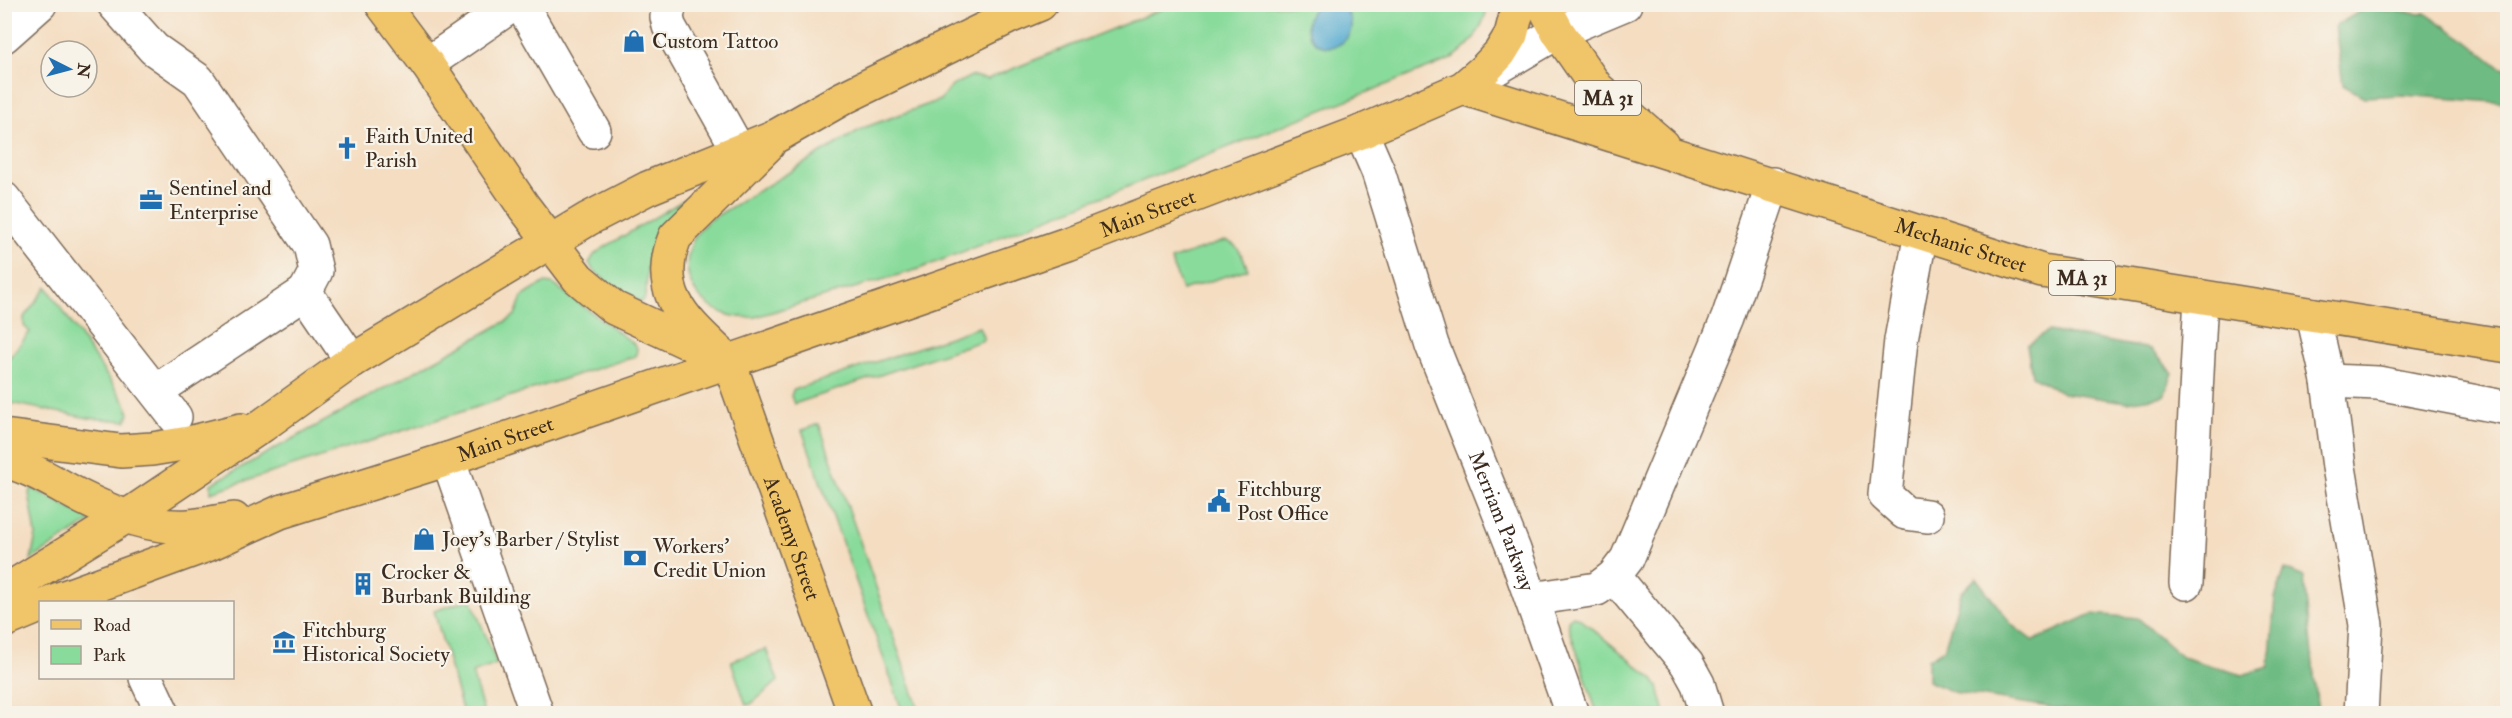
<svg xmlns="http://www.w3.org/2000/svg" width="2512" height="718" viewBox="0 0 2512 718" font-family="'IM FELL Double Pica',serif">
	<rect width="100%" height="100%" fill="#f7f3e8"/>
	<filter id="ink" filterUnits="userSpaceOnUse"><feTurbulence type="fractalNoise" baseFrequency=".0167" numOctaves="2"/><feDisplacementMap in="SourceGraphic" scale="12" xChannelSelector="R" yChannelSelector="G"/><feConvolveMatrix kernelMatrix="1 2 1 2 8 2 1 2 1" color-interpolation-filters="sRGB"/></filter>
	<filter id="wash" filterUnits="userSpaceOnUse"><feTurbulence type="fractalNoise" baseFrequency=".008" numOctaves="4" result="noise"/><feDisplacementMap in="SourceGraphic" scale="24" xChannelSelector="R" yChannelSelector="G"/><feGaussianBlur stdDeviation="1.35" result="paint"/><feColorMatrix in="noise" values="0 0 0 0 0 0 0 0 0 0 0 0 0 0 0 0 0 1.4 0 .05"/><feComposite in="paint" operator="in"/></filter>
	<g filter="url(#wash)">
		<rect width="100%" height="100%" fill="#f4ddc1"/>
		<!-- green -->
		<path fill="#89db9b" stroke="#62825c" stroke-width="1.5" d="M1172 5H1488C1483 28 1470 48 1449 60L919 269 755 317C709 322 669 281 696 235 699 230 704 225 708 221L863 128 940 100 952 86 971 76 988 79 995 76Z
			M724 176C700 198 661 224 650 254 644 270 649 287 644 300L641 302C626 293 596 278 589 263L594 255 600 250Z
			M1224 241C1239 243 1242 256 1248 269L1182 290 1171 260Z
			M544 283 553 284 633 343 637 348 636 356 211 492V484L510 319 515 315 522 297Z
			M47 287 126 404 129 414 126 421 88 418 5 402V356L8 359 30 332 24 326V317Z
			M979 327 984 340 794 404 791 396 793 390Z
			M819 424 920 713H903L802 430Z
			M32 488 92 520 31 560 36 535 29 493Z
			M471 599 497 664 472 673 484 713H463L434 611Z
			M1573 616 1579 618 1652 678 1658 687 1665 713H1597L1568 625V620Z
			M766 649 778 681 751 704 746 705 731 661Z"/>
		<!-- forest -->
		<path fill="#6ebb83" stroke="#547250" stroke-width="1.5" d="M2364 9 2425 13 2467 41 2501 68 2507 69V103L2403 95 2364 97 2343 85 2335 26Z
			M2048 331 2151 349 2173 373 2164 396 2127 402 2063 393 2032 376 2027 345Z
			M2285 569 2304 577 2318 713H2087L1953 692 1928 681V659L1944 649 1961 593 1976 578 2012 625 2033 641 2092 614 2138 618 2182 657 2242 675 2269 667 2275 598Z"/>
		<!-- water -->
		<path fill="#55abd2" stroke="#486a78" stroke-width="1.5" d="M1307 25a22 22 0 1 1 44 0a22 22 0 1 1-44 0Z"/>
	</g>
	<g filter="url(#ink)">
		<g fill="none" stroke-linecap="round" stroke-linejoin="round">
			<!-- minor casing -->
			<g stroke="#7c6957" stroke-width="36">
				<g id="minor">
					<path d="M114 4 154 49 198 80 310 245 316 271 305 292"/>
					<path d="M521 4 594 131"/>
					<path d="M670 4 667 17 669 26 739 151"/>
					<path d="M4 36 40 4"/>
					<path d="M427 64 514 4"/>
					<path d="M1480 78 1558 32 1625 4"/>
					<path id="s1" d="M1361 132 1378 171 1432 345 1514 550 1572 714"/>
					<path d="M4 199 175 417"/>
					<path d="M1921 233 1901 340 1885 495 1905 513 1927 516"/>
					<path d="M2313 315 2328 381 2339 467 2366 625 2361 714"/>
					<path d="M2328 381 2378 383 2508 408"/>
					<path d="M156 391 305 292 352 361"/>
					<path d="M448 459 537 714"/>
					<path d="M1614 576 1687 664 1698 684 1707 714"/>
					<path d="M2186 583 2201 297"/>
					<path d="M1532 599 1597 589 1614 576 1627 559 1728 318 1773 184"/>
					<path d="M146 678 163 714"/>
				</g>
			</g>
			<!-- major casing -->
			<g stroke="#7c6957" stroke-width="36">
				<g id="major">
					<path id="s2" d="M382 4 427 64 524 207 578 278 614 308 729 362 855 714"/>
					<path d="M1543 4 1558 32 1597 88 1663 145"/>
					<path id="s3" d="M1463 88 2042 271 2508 346"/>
				</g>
			</g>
			<!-- highway casing -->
			<g stroke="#7c6957" stroke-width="36">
				<g id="highway">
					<path d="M729 362C690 324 651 297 675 237L768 145"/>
					<path d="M4 436 121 451 152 449 189 443 241 430"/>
					<path d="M4 461C33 468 58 485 83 498 115 514 153 529 189 526 204 525 219 521 234 519"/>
					<path d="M4 592 138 509 263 425 352 361 588 219 648 188 778 135 843 98 1011 16 1040 4"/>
					<path id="s4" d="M51 602 207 545 280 512 448 459 1067 244 1361 132 1463 88 1485 69 1500 53 1511 35 1519 4"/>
					<path d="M4 621 40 606"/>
				</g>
			</g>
			<!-- minor -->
			<use href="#minor" stroke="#fff" stroke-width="33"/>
			<!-- major -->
			<use href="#major" stroke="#f0c469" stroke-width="33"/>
			<!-- highway -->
			<use href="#highway" stroke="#f0c469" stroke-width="33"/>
		</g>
	</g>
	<!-- icons -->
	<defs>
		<g id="shop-bare" transform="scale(1.8)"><path d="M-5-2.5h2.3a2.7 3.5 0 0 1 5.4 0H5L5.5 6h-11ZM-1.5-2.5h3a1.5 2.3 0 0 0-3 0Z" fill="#1f6fb2" stroke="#f7f3e8" stroke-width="2.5" paint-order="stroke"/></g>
		<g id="church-bare" transform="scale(1.8)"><path d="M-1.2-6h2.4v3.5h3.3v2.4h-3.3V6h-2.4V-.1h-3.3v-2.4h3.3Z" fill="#1f6fb2" stroke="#f7f3e8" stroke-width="2.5" paint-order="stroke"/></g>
		<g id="office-bare" transform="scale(1.8)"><path d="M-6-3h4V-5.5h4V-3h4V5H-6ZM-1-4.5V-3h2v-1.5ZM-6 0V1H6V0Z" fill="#1f6fb2" stroke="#f7f3e8" stroke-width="2.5" paint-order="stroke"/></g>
		<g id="civic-bare" transform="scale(1.8)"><path d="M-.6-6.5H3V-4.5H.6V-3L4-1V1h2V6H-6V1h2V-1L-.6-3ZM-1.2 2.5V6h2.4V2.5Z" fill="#1f6fb2" stroke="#f7f3e8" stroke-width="2.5" paint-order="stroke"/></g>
		<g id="bank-bare" transform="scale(1.8)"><path d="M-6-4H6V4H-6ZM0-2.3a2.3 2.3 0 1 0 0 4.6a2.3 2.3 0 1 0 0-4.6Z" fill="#1f6fb2" stroke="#f7f3e8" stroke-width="2.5" paint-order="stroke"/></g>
		<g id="building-bare" transform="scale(1.8)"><path d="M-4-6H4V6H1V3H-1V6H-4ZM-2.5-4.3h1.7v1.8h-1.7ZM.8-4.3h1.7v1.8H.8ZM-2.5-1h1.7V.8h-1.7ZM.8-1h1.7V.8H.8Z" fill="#1f6fb2" stroke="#f7f3e8" stroke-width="2.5" paint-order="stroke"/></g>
		<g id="museum-bare" transform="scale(1.8)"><path d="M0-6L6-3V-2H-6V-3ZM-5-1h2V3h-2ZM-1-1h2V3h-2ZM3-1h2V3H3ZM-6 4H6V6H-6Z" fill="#1f6fb2" stroke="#f7f3e8" stroke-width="2.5" paint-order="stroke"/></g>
	</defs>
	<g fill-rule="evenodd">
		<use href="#shop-bare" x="634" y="41"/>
		<use href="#church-bare" x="347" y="148"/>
		<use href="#office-bare" x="151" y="200"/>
		<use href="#civic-bare" x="1219" y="501"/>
		<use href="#shop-bare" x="424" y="539"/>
		<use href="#bank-bare" x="635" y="558"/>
		<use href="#building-bare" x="363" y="584"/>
		<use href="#museum-bare" x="284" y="642"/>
	</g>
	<g text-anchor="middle" stroke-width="4.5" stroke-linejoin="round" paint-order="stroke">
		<!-- shield labels -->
		<g fill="#f7f3e8" stroke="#73665b" stroke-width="1.5">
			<rect x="1575" y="81" width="66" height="34" rx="4.5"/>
			<rect x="2049" y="261" width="66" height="34" rx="4.5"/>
		</g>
		<g font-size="20" font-weight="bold" fill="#3b2a1e">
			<text x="1608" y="105">MA 31</text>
			<text x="2082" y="285">MA 31</text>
		</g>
		<!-- poi labels -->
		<g font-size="21" fill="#3b2a1e" stroke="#f7f3e8" text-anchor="start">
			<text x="652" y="48">Custom Tattoo</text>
			<text x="365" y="143">Faith United<tspan x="365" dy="24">Parish</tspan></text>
			<text x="169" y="195">Sentinel and<tspan x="169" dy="24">Enterprise</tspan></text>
			<text x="1237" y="496">Fitchburg<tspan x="1237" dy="24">Post Office</tspan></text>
			<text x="442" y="546">Joey's Barber / Stylist</text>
			<text x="653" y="553">Workers'<tspan x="653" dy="24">Credit Union</tspan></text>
			<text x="381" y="579">Crocker &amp;<tspan x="381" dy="24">Burbank Building</tspan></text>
			<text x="302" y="637">Fitchburg<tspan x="302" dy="24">Historical Society</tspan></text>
		</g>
		<!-- street labels -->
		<g font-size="21" fill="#3b2a1e" stroke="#f7f3e8">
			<text dy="7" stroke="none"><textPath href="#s4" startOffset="1164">Main Street</textPath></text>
			<text dy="7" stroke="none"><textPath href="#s3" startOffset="522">Mechanic Street</textPath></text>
			<text dy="7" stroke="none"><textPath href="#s4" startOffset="483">Main Street</textPath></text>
			<text dy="7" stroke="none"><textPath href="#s1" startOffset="414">Merriam Parkway</textPath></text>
			<text dy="7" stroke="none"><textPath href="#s2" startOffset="698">Academy Street</textPath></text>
		</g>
	</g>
	<!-- margin -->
	<rect width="2512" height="718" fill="none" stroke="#f7f3e8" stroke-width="24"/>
	<!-- legend -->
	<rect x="39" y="601" width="195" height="78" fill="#f7f3e8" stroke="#aca397" stroke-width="1.5"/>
	<rect x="51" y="620" width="30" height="9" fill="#f0c469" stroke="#aca397" stroke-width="1.5"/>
	<text x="93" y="631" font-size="18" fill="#3b2a1e">Road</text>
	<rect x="51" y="646" width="30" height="18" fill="#89db9b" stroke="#aca397" stroke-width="1.5"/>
	<text x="93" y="661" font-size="18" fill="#3b2a1e">Park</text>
	<!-- north arrow -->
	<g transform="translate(69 69) rotate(96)"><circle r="28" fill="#f7f3e8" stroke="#aca397" stroke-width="1.5"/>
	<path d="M0-4.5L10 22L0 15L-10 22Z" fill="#1f6fb2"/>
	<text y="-9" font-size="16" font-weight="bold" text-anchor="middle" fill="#3b2a1e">N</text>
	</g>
</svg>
